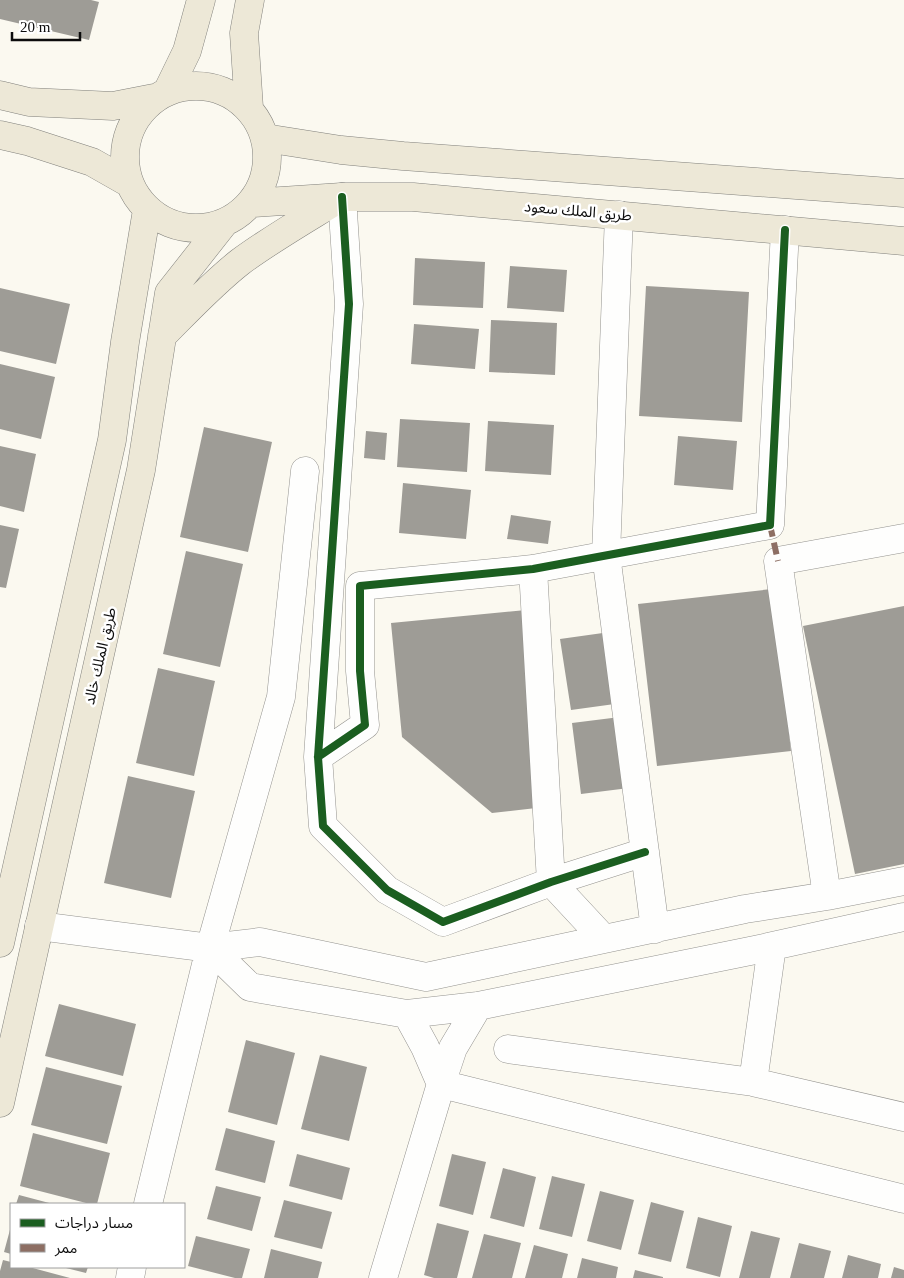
<svg xmlns="http://www.w3.org/2000/svg" width="904" height="1278" viewBox="0 0 904 1278" font-family="'Times New Roman','Noto Sans Arabic',serif">
	<rect width="100%" height="100%" fill="#fbf9f0"/>
	<!-- building -->
	<path fill="#9e9c96" d="M0 0H91L99 2 89 40 0 19Z
		M415 258 485 262 483 308 413 305Z
		M510 266 567 270 564 312 507 308Z
		M646 286 749 292 742 422 639 416Z
		M0 288 70 304 56 364 0 351Z
		M491 320 557 323 555 375 489 372Z
		M414 324 479 329 475 369 411 364Z
		M0 364 55 377 41 439 0 429Z
		M400 419 470 423 467 472 397 467Z
		M488 421 554 425 551 475 485 471Z
		M204 427 272 442 248 552 180 537Z
		M366 431 387 433 385 460 364 458Z
		M678 436 737 441 733 490 674 485Z
		M0 446 36 454 24 512 0 506Z
		M403 483 471 490 466 539 399 533Z
		M511 515 551 521 548 544 507 539Z
		M0 525 19 529 6 588 0 587Z
		M186 551 243 564 220 667 163 654Z
		M772 589 791 751 657 766 638 604Z
		M904 606V864L855 874 803 626Z
		M526 610 545 807 492 813 402 737 391 623Z
		M610 632 622 703 571 710 560 639Z
		M158 668 215 681 194 776 136 763Z
		M620 717 629 788 581 794 572 723Z
		M128 776 195 791 171 898 104 883Z
		M59 1004 136 1024 123 1076 45 1056Z
		M246 1040 295 1053 277 1125 228 1112Z
		M320 1055 367 1067 349 1141 301 1129Z
		M46 1067 122 1086 107 1144 31 1125Z
		M226 1128 275 1141 265 1183 215 1170Z
		M33 1133 110 1153 97 1204H90L20 1186Z
		M297 1154 350 1168 342 1200 289 1186Z
		M452 1154 486 1162 473 1215 439 1206Z
		M503 1168 536 1177 524 1227 490 1218Z
		M552 1176 585 1184 572 1237 539 1229Z
		M216 1186 261 1197 252 1231 207 1219Z
		M600 1191 634 1200 621 1250 587 1241Z
		M19 1195 53 1204H16Z
		M284 1200 332 1212 322 1249 274 1237Z
		M651 1202 684 1211 671 1262 638 1254Z
		M698 1217 732 1226 720 1277 686 1268Z
		M437 1223 469 1231 457 1278H434L424 1275Z
		M11 1226V1254L4 1252Z
		M751 1231 780 1238 770 1278H739Z
		M484 1234 521 1243 512 1278H472Z
		M196 1236 250 1249 242 1278H235L188 1266Z
		M799 1243 831 1251 824 1278H790Z
		M534 1245 568 1254 562 1278H525Z
		M271 1249 322 1262 318 1278H264Z
		M848 1255 881 1264 878 1278H842Z
		M582 1258 618 1267 616 1278H577Z
		M3 1260 11 1262V1267H29L70 1278H0V1271Z
		M62 1267H88L86 1273Z
		M894 1267 904 1270V1278H891Z
		M635 1270 663 1277V1278H633Z"/>
	<g fill="none" stroke-linecap="round" stroke-linejoin="round">
		<!-- minor casing -->
		<g stroke="#94938f" stroke-width="29">
			<path id="minor" d="M342 197 349 304 318 757 323 826 387 890 443 922 551 882 645 852
				M619 215 606 555 655 929
				M533 569 551 882 604 939
				M318 757 365 725 360 671V586L533 569 770 525 785 230
				M827 896 778 561 904 538
				M39 926 210 948 260 942 426 977 745 909 827 896 904 881
				M210 948 250 987 407 1014 478 1006 755 950 904 917
				M407 1014 425 1047 441 1084
				M508 1049 753 1082 904 1117
				M753 1082 772 946
				M441 1084 453 1048 478 1006
				M148 1204 210 948 281 697 305 471
				M130 1278 132 1267
				M383 1278 441 1084 904 1199"/>
		</g>
		<!-- major casing -->
		<g stroke="#81807c" stroke-width="29">
			<path id="major" d="M125 157a71 71 0 1 1 142 0a71 71 0 1 1-142 0Z
				M168 90 187 51 201 0
				M0 95 29 102 113 106 154 98
				M249 108 244 33 250 0
				M0 135 27 141 92 162 129 183
				M265 138 341 150 403 156 904 193
				M252 203 342 197H413L904 241
				M162 336C187 311 212 284 240 262 271 239 306 219 340 198
				M0 943 112 440 125 342 147 210
				M0 1103 141 470 169 293 224 223"/>
		</g>
		<!-- minor -->
		<use href="#minor" stroke="#fefefd" stroke-width="28"/>
		<!-- major -->
		<use href="#major" stroke="#ede8d7" stroke-width="28"/>
		<!-- quiet -->
		<path stroke="#8d6e63" stroke-width="6" stroke-dasharray="12 6" stroke-linecap="butt" d="M770 525 778 561"/>
		<!-- cycleway casing -->
		<g stroke="#fff" stroke-width="11">
			<path id="cycleway" d="M342 197 349 304 318 757 323 826 387 890 443 922 551 882 645 852
				M318 757 365 725 360 671V586L533 569 770 525 785 230"/>
		</g>
		<!-- cycleway -->
		<use href="#cycleway" stroke="#1b5e20" stroke-width="8"/>
	</g>
	<g text-anchor="middle" stroke-width="5" stroke-linejoin="round" paint-order="stroke">
		<!-- street labels -->
		<g font-size="15" fill="#0c0c0c" stroke="#fff">
			<text transform="translate(578 211) rotate(5)" y="5">طريق الملك سعود</text>
			<text transform="translate(100 656) rotate(-77)" y="5">طريق الملك خالد</text>
		</g>
	</g>
	<!-- legend -->
	<rect x="10" y="1203" width="175" height="65" fill="#ffffff" stroke="#9e9e9e"/>
	<rect x="20" y="1219" width="25" height="8" fill="#1b5e20" stroke="#9e9e9e"/>
	<text x="55" y="1228" font-size="15" fill="#0c0c0c">مسار دراجات</text>
	<rect x="20" y="1244" width="25" height="8" fill="#8d6e63" stroke="#9e9e9e"/>
	<text x="55" y="1253" font-size="15" fill="#0c0c0c">ممر</text>
	<!-- scale -->
	<path d="M12 32v8h68v-8" fill="none" stroke="#0c0c0c" stroke-width="2.5"/>
	<text x="20" y="32" font-size="15" fill="#0c0c0c" stroke="#ffffff" stroke-width="4" paint-order="stroke">20 m</text>
</svg>
